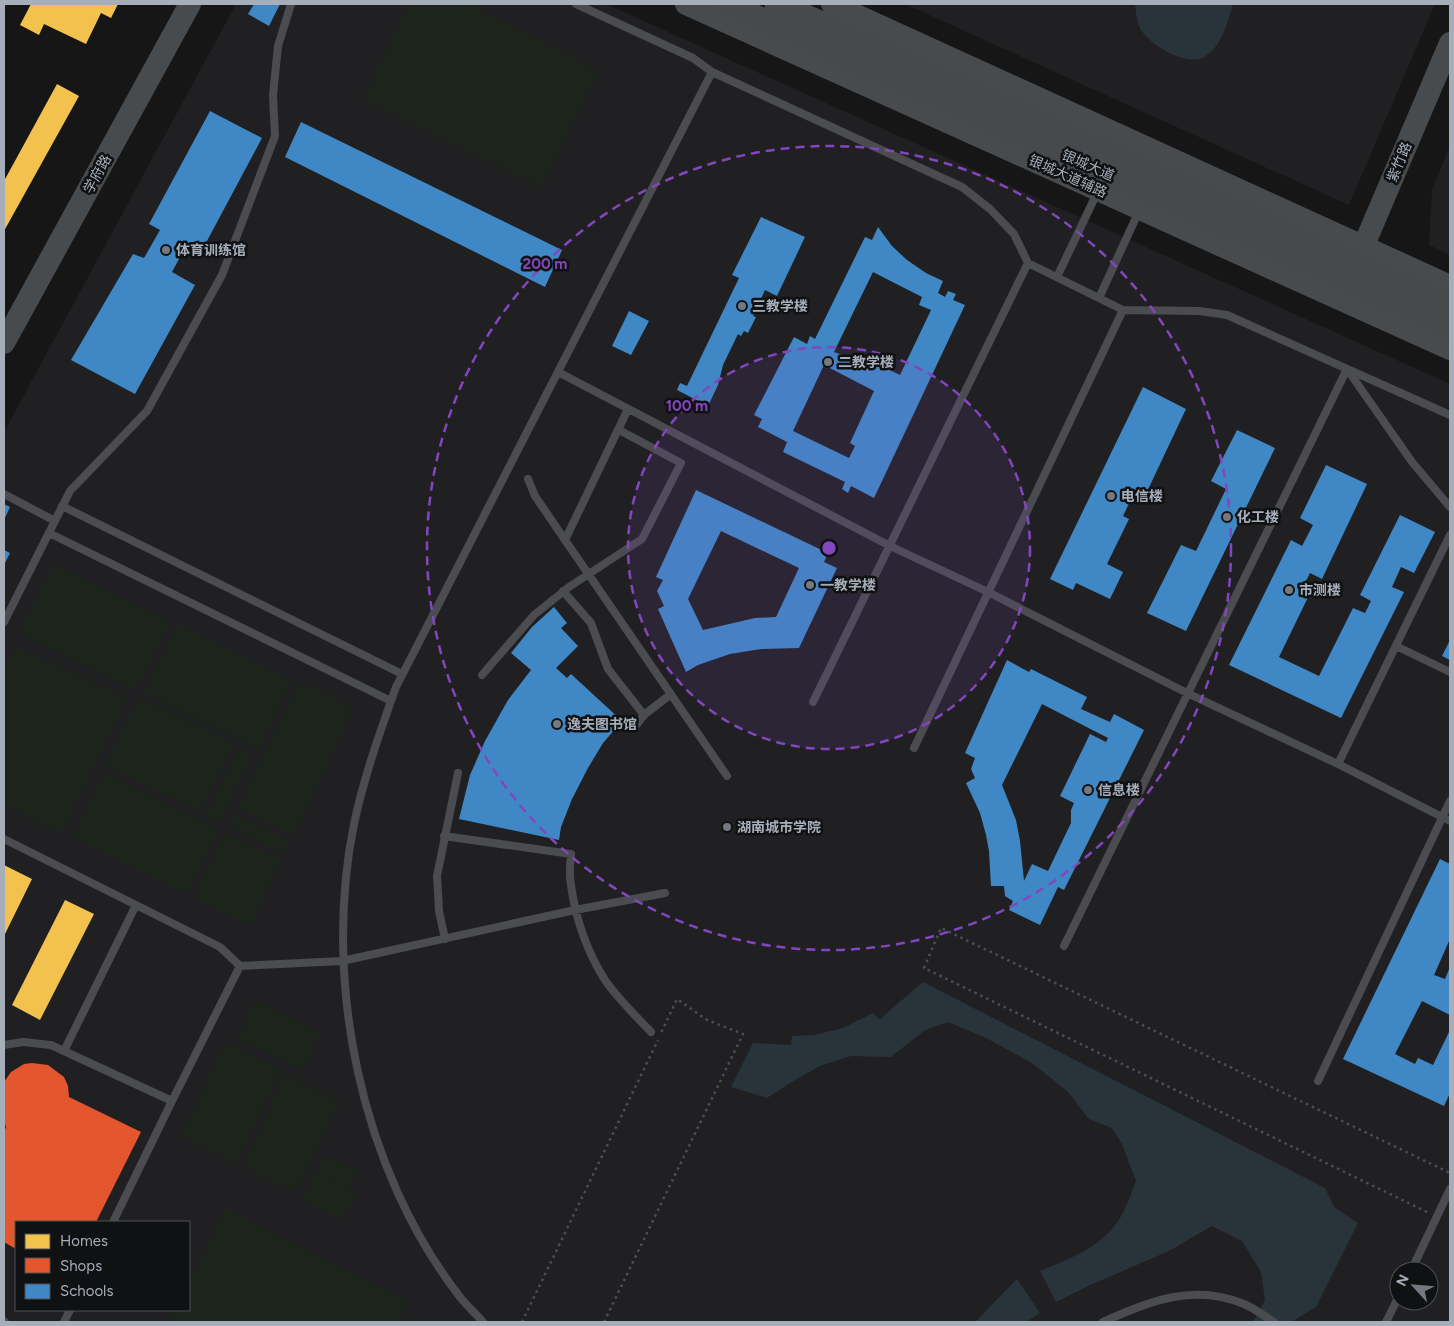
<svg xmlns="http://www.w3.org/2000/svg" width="1454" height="1326" viewBox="0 0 1454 1326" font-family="Figtree,'Noto Sans SC',sans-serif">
	<rect width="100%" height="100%" fill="#161617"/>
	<!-- built -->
	<path fill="#202023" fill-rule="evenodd" d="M236 4H606L1450 384V1322H4V432ZM16 1222H189V1310H16ZM1399 1271H1429V1301H1399Z
		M905 4H1435L1349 205Z
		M1450 146V255L1429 245 1432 190Z"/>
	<!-- green -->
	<path fill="#1c241c" d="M409 4H467L599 71 542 187 363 99Z
		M54 565 170 621 136 690 20 633Z
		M178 623 292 680 259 749 143 692Z
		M16 646 128 699 61 834 4 805V670Z
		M299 682 353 709 294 836 237 808Z
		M139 698 234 744 201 812 105 766Z
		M239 747 253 754 219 823 205 816Z
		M104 772 219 830 187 895 72 837Z
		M236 815 290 840 283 854 230 827Z
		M225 833 282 860 250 926 193 898Z
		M255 1000 321 1032 303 1070 237 1039Z
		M225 1043 281 1069 236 1163 181 1136Z
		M285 1074 340 1102 296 1192 243 1167Z
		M325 1155 358 1171 350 1188 317 1171Z
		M315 1172 357 1193 343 1220 303 1202Z
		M226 1208 408 1302 398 1322H169L175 1310H189V1283Z"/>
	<!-- water -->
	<path fill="#28343a" d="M1135 4H1233C1228 21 1222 47 1204 57 1187 67 1150 45 1141 30 1137 22 1136 13 1135 4Z
		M923 982 1325 1188 1334 1207 1358 1223 1316 1307 1291 1322H1253L1265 1300 1261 1272 1242 1241 1212 1226 1169 1251 1088 1286 1056 1302 1040 1271C1069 1259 1103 1247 1120 1218 1127 1207 1131 1193 1136 1181L1122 1144 1112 1128 1089 1119 1068 1092 1032 1063 986 1038 948 1022 925 1030 891 1057 851 1056 820 1066 795 1080 767 1098 731 1087 753 1043 791 1045 792 1036 814 1035 843 1028 873 1013 880 1019Z
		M1017 1279 1040 1313 1026 1322H975Z"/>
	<!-- homes -->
	<path fill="#f2c14e" d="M31 4H118L111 18 101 13 86 44 44 24 39 35 20 25Z
		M57 84 79 96 4 231V181Z
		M4 865 32 879 4 936Z
		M65 900 94 914 40 1020 12 1005Z"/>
	<!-- shops -->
	<path fill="#e4572e" d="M32 1063 48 1065 64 1077 68 1086 69 1097 141 1132 96 1222H16V1249L4 1242V1132L6 1127 4 1120V1082L11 1072 24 1064Z"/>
	<!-- schools -->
	<path fill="#3f88c5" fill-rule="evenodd" d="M254 4H280L269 26 248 14Z
		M210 111 262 138 200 254 186 246 172 272 195 285 135 394 71 360 133 254 144 258 160 230 149 224Z
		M301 122 562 250 545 287 285 157Z
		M761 217 805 237 777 296 765 290 753 316 756 317 748 333 744 331 741 336 738 334 723 365 718 385 708 406 677 390 680 383 687 386 739 278 732 275Z
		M878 227 892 246 907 260 926 273 943 281 938 293 945 297 948 291 956 294 953 300 965 305 874 498 851 486 848 493 842 489 845 482 783 452 787 442 758 427 762 419 754 415 794 337 807 344 810 336 815 339 865 237 872 240ZM873 272 922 297 919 305 931 310 900 375 855 353 852 359 834 352ZM824 365 874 391 850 443 855 446 849 458 793 431Z
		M629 311 649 321 631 355 612 346Z
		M1143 387 1186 409 1144 498 1134 493 1123 516 1129 519 1107 564 1123 572 1110 599 1076 583 1073 590 1050 579Z
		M1237 430 1275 448 1186 631 1147 613 1181 545 1196 551 1226 489 1211 481Z
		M1326 465 1367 484 1322 579 1310 573 1305 583 1313 587 1279 657 1319 676 1353 608 1365 613 1371 601 1360 595 1400 515 1435 532 1414 573 1401 567 1392 587 1404 592 1341 718 1229 665 1291 540 1302 546 1313 525 1300 518Z
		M696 490 828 553 824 562 837 568 799 648 761 649 730 654 698 665 686 672 658 609 664 606 657 591 663 580 656 577ZM721 531 799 568 776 617 755 618 703 630 688 599Z
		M4 504 10 507 4 520Z
		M4 550 10 553 4 565Z
		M554 607 567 623 561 628 578 646 556 668 567 678 571 674 622 721 603 743 588 768 572 799 561 827 559 840 459 819 470 775 485 741 508 700 531 670 511 653 532 627Z
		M1450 640V660L1442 656Z
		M1007 660 1029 672 1031 669 1087 697 1081 709 1110 722 1114 714 1144 730 1064 890 1058 887 1040 925 1009 910 1013 901 1005 896 1004 886H991L989 851 986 835 980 813 966 783 975 778 971 769 975 758 965 753ZM1042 704 1108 738 1106 742 1090 734 1060 796 1074 803 1071 810V823L1048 871 1032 864 1024 881 1020 841 1016 820 1002 785Z
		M1440 859 1450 864V939L1434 975 1445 979 1450 967V1015L1422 1001 1395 1054 1415 1064 1418 1058 1433 1065 1450 1030V1093L1444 1106 1343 1059Z"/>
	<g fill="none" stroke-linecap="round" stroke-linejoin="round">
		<!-- path -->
		<path stroke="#4c4e51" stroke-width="2.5" stroke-dasharray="2.5 4" stroke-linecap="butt" d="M1427 1212 924 968 941 928 1450 1173
			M522 1322 658 1040
			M604 1322 743 1034 707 1020 677 999 661 1033"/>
		<!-- lane -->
		<path stroke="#4a4c50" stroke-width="8" d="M576 4 693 58 712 72 962 187 990 209 1014 234 1028 263 1123 310 1199 311 1227 315 1450 415
			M1057 277 1097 193
			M1099 298 1139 211
			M558 372 890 546 988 592 1187 693 1338 764
			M628 409 565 540 727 776
			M528 479 535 496 565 540
			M4 494 55 521
			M62 506 402 674
			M49 533 391 701
			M1450 535 1338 764 1450 821
			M563 591 591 623 608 669 644 715
			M4 622 70 491 147 411 222 275 275 136 273 95 278 46 291 4
			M1396 646 1450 672
			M482 675 534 615 569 587 642 539 681 463 619 430
			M813 702 1028 263
			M634 728 644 715 671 694
			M914 748 1123 310
			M444 836 571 854C570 864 569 875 571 885 575 917 587 952 605 980 618 999 635 1015 651 1032
			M4 839 220 947 240 966
			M445 939 439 911 437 876 458 773
			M1064 946 1347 369 1412 462 1450 507
			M4 1045 23 1042 51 1045 172 1101 113 1222
			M64 1051 136 905
			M1318 1081 1450 801
			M172 1101 240 966 342 961 575 910 665 893
			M1411 1271 1450 1189
			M4 1321 5 1322
			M64 1322 70 1310
			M483 1322C476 1314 467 1306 460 1297 361 1170 322 981 354 824 364 777 380 732 396 687L712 72
			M1103 1322C1149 1301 1194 1283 1244 1304 1254 1308 1264 1316 1274 1322
			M1386 1322 1399 1296"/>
		<!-- secondary -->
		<path stroke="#484b4e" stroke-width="22" d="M686 4 1450 349
			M832 4 1450 286
			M1358 259 1450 43
			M4 343 190 4"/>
		<!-- primary -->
		<path stroke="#48494b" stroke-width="25" d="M726 4 1450 327
			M777 4 1450 304"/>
	</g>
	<!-- distance rings -->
	<circle cx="829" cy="548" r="201" fill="#8446be" fill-opacity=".12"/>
	<g fill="none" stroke="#8446be" stroke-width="2.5" stroke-dasharray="9 6">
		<circle cx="829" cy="548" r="201"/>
		<circle cx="829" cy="548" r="402"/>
	</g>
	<!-- markers -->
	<g fill="#747980" stroke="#101113" stroke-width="2">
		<circle cx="166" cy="250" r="5"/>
		<circle cx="742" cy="306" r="5"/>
		<circle cx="828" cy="362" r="5"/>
		<circle cx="1111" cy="496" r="5"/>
		<circle cx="1227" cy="517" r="5"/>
		<circle cx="810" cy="585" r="5"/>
		<circle cx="1289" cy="590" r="5"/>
		<circle cx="557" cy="724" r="5"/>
		<circle cx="1088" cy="790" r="5"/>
		<circle cx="727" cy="827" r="5"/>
	</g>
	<g text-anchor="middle" stroke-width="5" stroke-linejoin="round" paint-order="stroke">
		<!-- street labels -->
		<g font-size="14" fill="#a6aeb9" stroke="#101113">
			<text transform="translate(1399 162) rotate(-67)" y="5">紫竹路</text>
			<text transform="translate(1088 165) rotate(24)" y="5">银城大道</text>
			<text transform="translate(97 174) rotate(-61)" y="5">学府路</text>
			<text transform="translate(1068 176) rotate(24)" y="5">银城大道辅路</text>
		</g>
		<!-- poi labels -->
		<g font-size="14" font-weight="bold" fill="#a6aeb9" stroke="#101113" text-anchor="start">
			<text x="176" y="255">体育训练馆</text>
			<text x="752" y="311">三教学楼</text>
			<text x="838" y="367">二教学楼</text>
			<text x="1121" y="501">电信楼</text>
			<text x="1237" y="522">化工楼</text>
			<text x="820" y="590">一教学楼</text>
			<text x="1299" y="595">市测楼</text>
			<text x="567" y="729">逸夫图书馆</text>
			<text x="1098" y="795">信息楼</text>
			<text x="737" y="832">湖南城市学院</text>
		</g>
	</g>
	<circle cx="829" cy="548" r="8" fill="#8446be" stroke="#101113" stroke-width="2.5"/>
	<g font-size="15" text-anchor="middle" font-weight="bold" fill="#8446be" stroke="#101113" stroke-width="5" stroke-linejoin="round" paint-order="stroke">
		<text x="545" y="269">200 m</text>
		<text x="687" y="411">100 m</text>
	</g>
	<!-- border -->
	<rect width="1454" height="1326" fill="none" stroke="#a6aeb9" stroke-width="10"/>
	<!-- legend -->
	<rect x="15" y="1221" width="175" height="90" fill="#101113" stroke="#4c5055"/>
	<rect x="25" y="1234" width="25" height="15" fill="#f2c14e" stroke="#4c5055"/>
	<text x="60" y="1246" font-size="15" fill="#a6aeb9">Homes</text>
	<rect x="25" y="1258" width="25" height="15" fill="#e4572e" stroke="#4c5055"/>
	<text x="60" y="1271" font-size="15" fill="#a6aeb9">Shops</text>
	<rect x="25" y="1284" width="25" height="15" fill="#3f88c5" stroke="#4c5055"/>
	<text x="60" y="1296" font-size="15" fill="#a6aeb9">Schools</text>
	<!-- north arrow -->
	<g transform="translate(1414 1286) rotate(296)"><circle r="24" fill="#101113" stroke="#4c5055"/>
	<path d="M0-4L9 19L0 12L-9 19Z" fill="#747980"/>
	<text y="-8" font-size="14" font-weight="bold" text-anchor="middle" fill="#a6aeb9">N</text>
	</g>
</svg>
